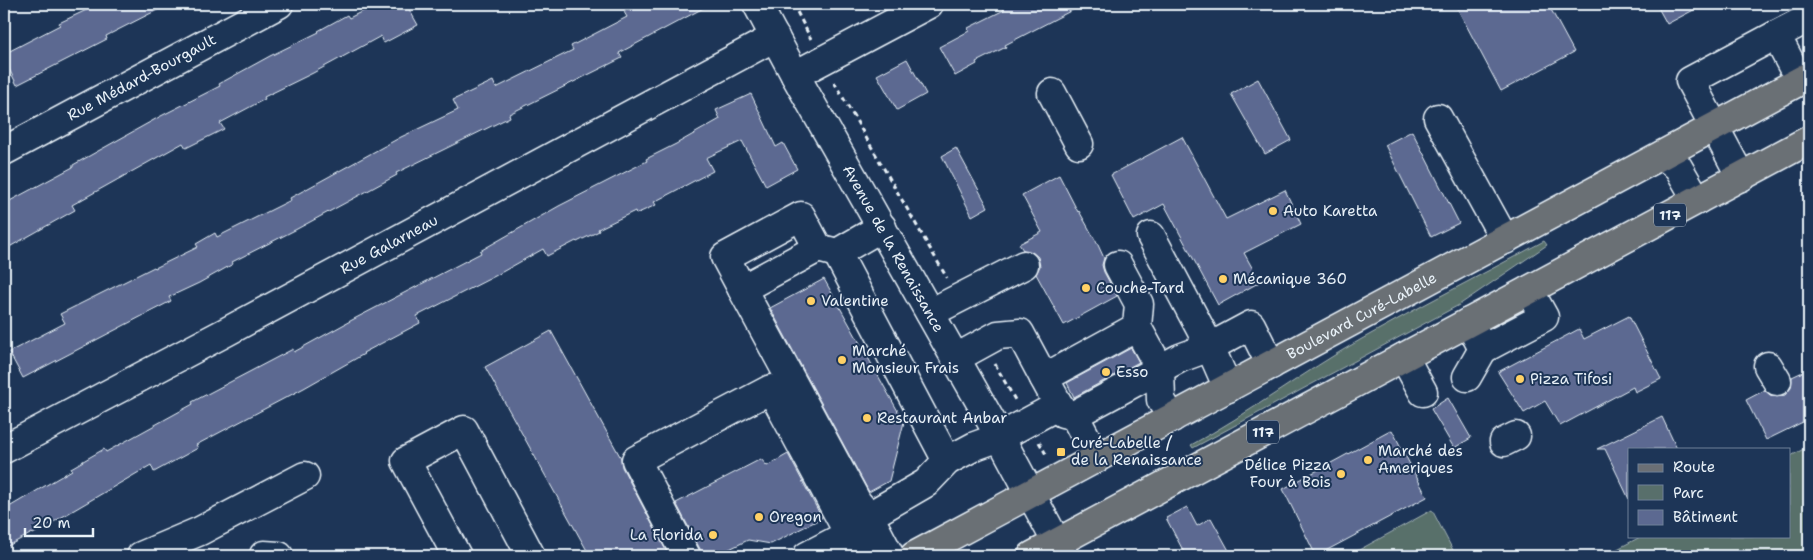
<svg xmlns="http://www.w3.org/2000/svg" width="1813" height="560" viewBox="0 0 1813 560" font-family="'Shantell Sans',sans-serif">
	<rect width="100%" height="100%" fill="#1d3557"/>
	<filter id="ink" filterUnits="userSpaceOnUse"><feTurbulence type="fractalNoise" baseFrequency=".02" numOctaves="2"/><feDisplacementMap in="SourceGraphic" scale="10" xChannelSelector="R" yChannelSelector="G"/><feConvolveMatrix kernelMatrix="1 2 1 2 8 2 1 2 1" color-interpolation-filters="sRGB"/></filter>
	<g filter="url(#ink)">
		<!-- green -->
		<path fill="#586f6b" stroke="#a0b0b2" d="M1544 241 1547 245 1459 305 1193 448 1191 445C1250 413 1302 373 1360 340 1420 306 1483 274 1544 241Z
			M1809 446V556H1604L1642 536H1789V457Z
			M1432 510 1456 556H1348Z"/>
		<!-- building -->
		<path fill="#5c6991" stroke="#e8f1f8" d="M99 4H169L106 36 107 39 17 85 4 59V54L60 25 59 23Z
			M377 4H406L418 25 384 43 381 36 313 73 264 97 265 99 220 123 224 129 186 148 183 143 72 205 75 210 4 250V204L73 167V165L161 116 220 86 219 84 270 56 319 32 318 31 347 15 349 18Z
			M639 4H711L619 53 622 58 509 114 510 117 396 173 397 175 297 229 232 262 233 264 199 283 169 297 171 301 23 378 9 352 65 323 60 314 154 267 155 268 198 247 196 244 215 233 217 237 291 200 290 198 401 137 458 110 453 100 493 81 496 88 573 50 571 46 627 17 624 12Z
			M1000 4H1084L1005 45 1006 47 976 62 977 64 955 76 939 47 969 31 968 28 1004 10Z
			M1455 4H1548L1574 52 1501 91Z
			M1656 4H1705L1667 24Z
			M907 59 926 94 897 110 877 75Z
			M1258 79 1291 140 1265 154 1231 94Z
			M751 94 776 147 783 143 797 169 766 186 742 141 706 158 713 171 654 202 656 205 636 214 635 211 598 229 599 231 577 242 576 241 547 256 543 249 495 276 417 316 420 323 363 353 364 354 304 388 196 445 198 448 154 472 151 465 33 534 32 533 4 548V510L72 470 71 468 104 449 106 452 193 404 192 402 293 349 294 352 352 320 481 253 480 251 559 206 647 161 646 159 676 144 720 119 716 110Z
			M1412 131 1459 223 1431 237 1385 145Z
			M1182 137 1226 219 1285 190 1301 224 1244 253 1260 282 1218 305 1164 204 1134 220 1111 175Z
			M956 148 988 207 972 216 942 156Z
			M1059 175 1078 212 1079 211 1098 245 1104 258 1102 265 1104 272 1117 296 1064 325 1036 274 1040 266 1038 257 1032 252 1023 250 1019 244 1042 232 1022 195Z
			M824 279 904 422 889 481 869 492 770 308Z
			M1629 316 1661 379 1635 392 1633 387 1560 426 1545 401 1524 413 1498 372 1579 329 1584 339Z
			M551 331 621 458 622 467 669 556H590L485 367Z
			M1131 348 1139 362 1074 397 1067 383Z
			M1809 369V419L1766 440 1746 400 1765 390 1770 395 1777 397 1785 395 1791 388 1792 377Z
			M1448 398 1471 438 1454 448 1431 409Z
			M1662 417 1677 449H1629V499L1605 449H1597Z
			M1392 430 1427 497 1316 556 1283 489Z
			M788 454 822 518 771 544 748 540 715 556H702L700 549 676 503 761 459 767 466Z
			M1187 507 1197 526 1211 518 1232 556H1186L1166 518Z"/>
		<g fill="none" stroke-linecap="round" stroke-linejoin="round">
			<!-- minor casing -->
			<g stroke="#e8f1f8" stroke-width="31">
				<g id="minor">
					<path id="s1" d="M757 4 795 75 1000 437 1064 556"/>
					<path d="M795 75 929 4"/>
					<path d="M1800 81 1776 35 1809 18"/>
					<path d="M1052 93 1079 144"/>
					<path d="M1438 118 1505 240"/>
					<path id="s2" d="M4 151 279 4"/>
					<path d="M1663 155 1678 167 1697 200"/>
					<path d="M1741 177 1690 81 1776 35"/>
					<path d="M882 227 837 253 947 461"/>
					<path d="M1151 236 1210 347 1228 388"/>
					<path d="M818 248 801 216 725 257 742 289 818 248 837 253"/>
					<path d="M1118 265 1139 304 1137 327"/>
					<path d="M742 289 857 502 869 516"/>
					<path d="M930 313 1024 265"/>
					<path d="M1469 322 1483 349 1544 317 1529 290"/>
					<path d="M1404 357 1423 392"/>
					<path d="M956 358 998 335 1020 333 1044 378"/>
					<path d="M1768 366 1777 381"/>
					<path d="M1467 377 1483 349"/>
					<path d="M1072 415 1063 413 1044 378 1137 327 1160 369 1161 400 1172 418"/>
					<path d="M1504 442 1516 436"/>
					<path id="s3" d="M4 449 226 332 775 37"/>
					<path d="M1097 458 1074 415 1180 358 1210 347 1251 325 1271 365"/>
					<path d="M264 555 279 556"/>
					<path d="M141 556 200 531 305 476"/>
					<path d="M457 556 406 461 464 430 531 556"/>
					<path d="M686 556 636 460 771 389 849 534"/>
					<path d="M807 556 849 534 860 556"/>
					<path d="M890 556 869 516 926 483 947 461 975 446 1000 437 1059 405"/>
				</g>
			</g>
			<!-- major casing -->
			<g stroke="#e8f1f8" stroke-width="31">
				<g id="major">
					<path id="s4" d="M914 556 1809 76"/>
					<path d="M1032 556 1809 140"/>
				</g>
			</g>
			<!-- path -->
			<path stroke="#e8f1f8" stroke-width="3" stroke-dasharray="5 4" stroke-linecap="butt" d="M793 4 811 39
				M834 82 947 278
				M995 364 1015 400
				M1039 442 1047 456
				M1097 549 1103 556"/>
			<!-- minor -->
			<use href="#minor" stroke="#1d3557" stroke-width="28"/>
			<!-- major -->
			<use href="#major" stroke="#6b6f75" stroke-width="28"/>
		</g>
	</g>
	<!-- markers -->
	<g fill="#ffd166" stroke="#1d3557" stroke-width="2">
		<circle cx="1273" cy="211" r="5"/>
		<circle cx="1223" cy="279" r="5"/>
		<circle cx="1086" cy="288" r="5"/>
		<circle cx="811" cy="301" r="5"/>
		<circle cx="842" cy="360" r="5"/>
		<circle cx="1106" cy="372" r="5"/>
		<circle cx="1520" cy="379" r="5"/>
		<circle cx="867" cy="418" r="5"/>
		<rect x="1056" y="447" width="10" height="10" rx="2.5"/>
		<circle cx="1368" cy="460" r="5"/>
		<circle cx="1341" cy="474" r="5"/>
		<circle cx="759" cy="517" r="5"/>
		<circle cx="713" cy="535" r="5"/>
	</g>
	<g text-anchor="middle" stroke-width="4" stroke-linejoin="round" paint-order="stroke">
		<!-- shield labels -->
		<g fill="#1d3557" stroke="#abb9c8" stroke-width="1">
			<rect x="1654" y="203.5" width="32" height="23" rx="4"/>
			<rect x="1247" y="420.5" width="32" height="23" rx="4"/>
		</g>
		<g font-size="14" font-weight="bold" fill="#e8f1f8">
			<text x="1670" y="220">117</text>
			<text x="1263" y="437">117</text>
		</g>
		<!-- street labels -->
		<g font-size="15" fill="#e8f1f8" stroke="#1d3557">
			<text dy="5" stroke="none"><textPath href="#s2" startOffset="156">Rue Médard-Bourgault</textPath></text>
			<text dy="5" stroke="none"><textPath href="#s3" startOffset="436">Rue Galarneau</textPath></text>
			<text dy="5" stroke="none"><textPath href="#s1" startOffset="280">Avenue de la Renaissance</textPath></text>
			<text dy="5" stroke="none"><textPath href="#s4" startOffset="508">Boulevard Curé-Labelle</textPath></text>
		</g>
		<!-- poi labels -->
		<g font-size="15" fill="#e8f1f8" stroke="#1d3557" text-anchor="start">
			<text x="1283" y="216">Auto Karetta</text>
			<text x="1233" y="284">Mécanique 360</text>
			<text x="1096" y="293">Couche-Tard</text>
			<text x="821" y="306">Valentine</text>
			<text x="852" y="356">Marché<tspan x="852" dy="17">Monsieur Frais</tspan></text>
			<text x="1116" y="377">Esso</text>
			<text x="1530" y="384">Pizza Tifosi</text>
			<text x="877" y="423">Restaurant Anbar</text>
			<text x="1071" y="448">Curé-Labelle /<tspan x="1071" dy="17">de la Renaissance</tspan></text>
			<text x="1378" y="456">Marché des<tspan x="1378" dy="17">Ameriques</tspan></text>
			<text x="1331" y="470" text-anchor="end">Délice Pizza<tspan x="1331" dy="17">Four à Bois</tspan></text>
			<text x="769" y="522">Oregon</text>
			<text x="703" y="540" text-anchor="end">La Florida</text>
		</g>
	</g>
	<!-- margin -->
	<rect width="1813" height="560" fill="none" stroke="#1d3557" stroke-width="20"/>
	<rect x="10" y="10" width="1793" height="540" fill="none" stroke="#e8f1f8" stroke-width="2" filter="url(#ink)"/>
	<!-- legend -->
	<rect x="1628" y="448" width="162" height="90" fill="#1d3557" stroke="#6e8097"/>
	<rect x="1638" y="464" width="25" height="8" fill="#6b6f75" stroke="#6e8097"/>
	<text x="1673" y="472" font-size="15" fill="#e8f1f8">Route</text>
	<rect x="1638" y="485" width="25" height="15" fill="#586f6b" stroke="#6e8097"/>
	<text x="1673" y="498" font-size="15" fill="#e8f1f8">Parc</text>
	<rect x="1638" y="510" width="25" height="15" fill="#5c6991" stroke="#6e8097"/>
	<text x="1673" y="522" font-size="15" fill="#e8f1f8">Bâtiment</text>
	<!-- scale -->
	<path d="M25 528v8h68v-8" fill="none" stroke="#e8f1f8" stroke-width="2.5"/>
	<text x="32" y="528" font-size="15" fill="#e8f1f8" stroke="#1d3557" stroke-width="4" paint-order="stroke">20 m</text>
</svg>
